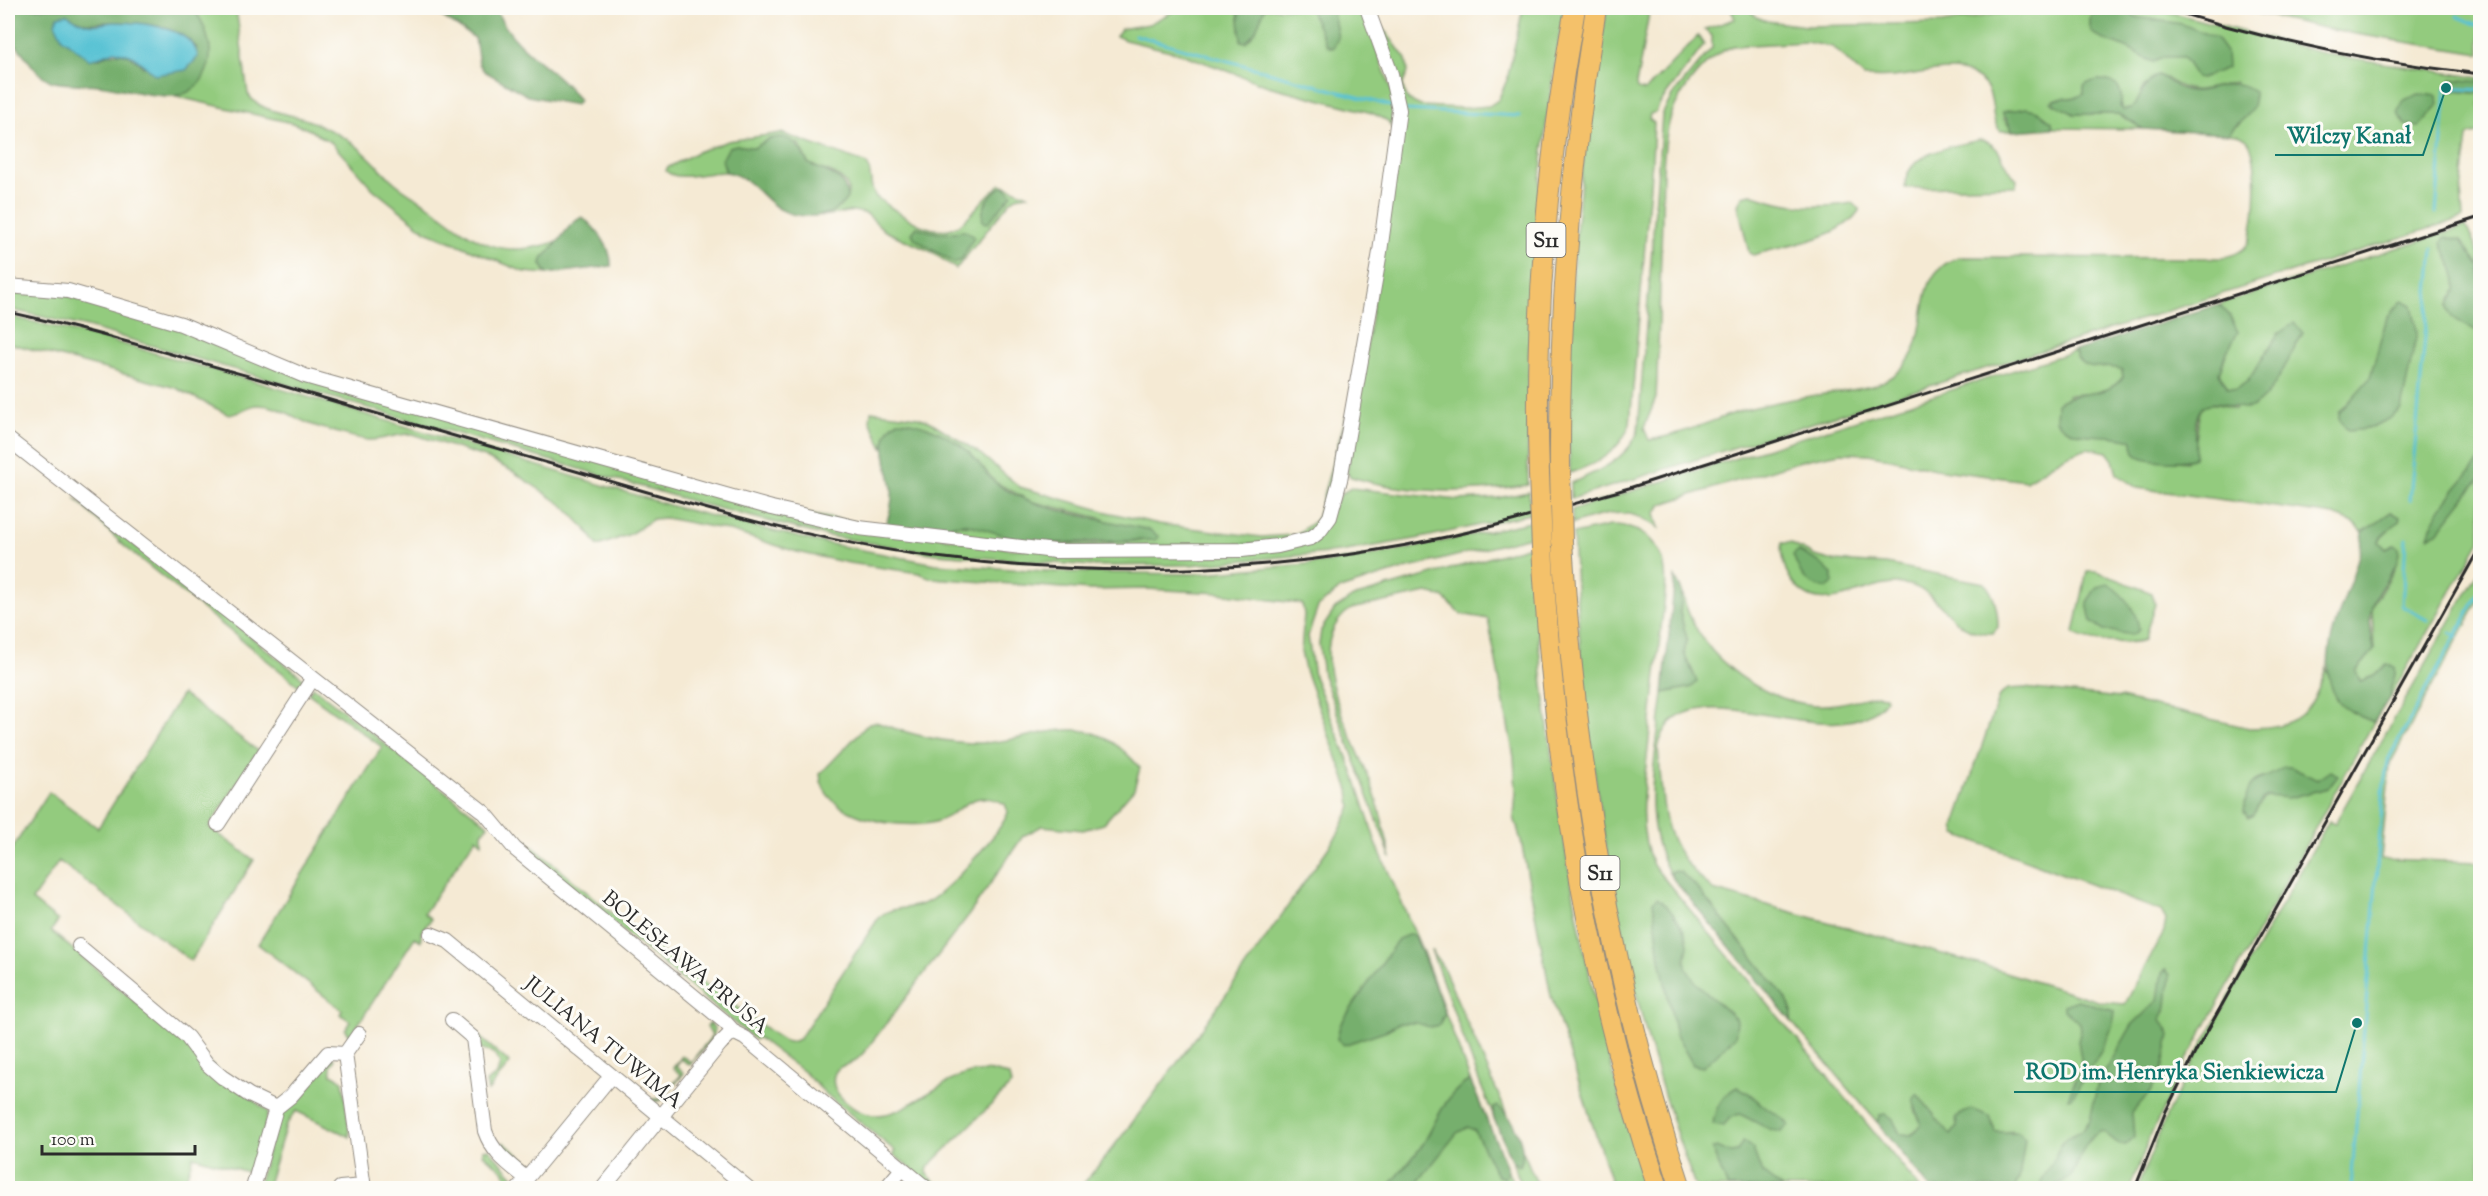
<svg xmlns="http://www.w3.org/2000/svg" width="2488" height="1196" viewBox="0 0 2488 1196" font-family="'Sorts Mill Goudy',serif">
	<rect width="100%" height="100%" fill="#fdfcf7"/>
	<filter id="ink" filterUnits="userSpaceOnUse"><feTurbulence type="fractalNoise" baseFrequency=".0167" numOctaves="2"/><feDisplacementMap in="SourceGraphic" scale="12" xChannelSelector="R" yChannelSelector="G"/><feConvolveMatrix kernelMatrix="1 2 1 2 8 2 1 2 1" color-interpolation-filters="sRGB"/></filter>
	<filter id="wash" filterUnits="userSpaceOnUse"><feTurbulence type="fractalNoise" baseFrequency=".008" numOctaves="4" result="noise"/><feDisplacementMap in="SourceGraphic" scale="24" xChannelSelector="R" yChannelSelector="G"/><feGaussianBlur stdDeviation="1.35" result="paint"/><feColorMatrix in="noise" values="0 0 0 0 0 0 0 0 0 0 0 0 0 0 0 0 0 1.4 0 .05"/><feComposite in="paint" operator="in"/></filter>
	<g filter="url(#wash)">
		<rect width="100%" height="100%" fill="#f5ead4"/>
		<!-- green -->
		<path fill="#93cb7e" stroke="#5f7b54" stroke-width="1.5" fill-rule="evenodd" d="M189 8H236L248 94C260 113 290 113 310 121 321 125 332 131 343 137 363 148 377 166 394 182 407 193 422 200 435 210 479 244 500 259 556 242L552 251 543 257 541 264 547 274 524 272 426 231 373 189 332 143 310 130 292 123 174 96 192 89 193 9Z
			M1180 8H1363L1394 99 1391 127 1388 121 1372 113 1268 86 1179 53 1125 40 1116 36 1121 29 1149 24Z
			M1523 8H1564C1556 59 1547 110 1542 161 1530 269 1527 377 1528 485 1470 493 1409 495 1351 477L1347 473 1401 123 1377 20 1406 59 1408 72 1402 86 1408 100 1421 106 1464 108 1489 106 1498 100 1507 80Z
			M1607 8H1650L1636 85 1637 89 1645 91 1698 36 1704 45 1660 103 1656 112 1650 114 1649 119 1654 123 1652 161 1630 424C1620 451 1598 464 1570 473 1563 322 1579 156 1607 8Z
			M1730 8H1748L1756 17 1767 21 1807 26 1942 23 2033 8H2155L2326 54 2480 78V133L2470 134 2468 137 2461 191 2463 218 1571 499V483C1597 472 1628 459 1638 431L1662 115 1672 96 1712 48V36L1705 29 1735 19ZM1806 42 1833 47 1864 77C1874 77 1883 78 1892 77 1923 75 1966 57 1987 88 1996 101 1989 122 2001 131H2013L2003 118 2007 110C2031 115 2027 102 2052 122L2053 128 2143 129 2119 114H2074L2056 99H2076L2084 94 2120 105 2123 110 2131 109 2138 102 2145 85 2166 78C2193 98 2204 89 2235 82L2240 124 2232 128 2229 134C2236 135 2242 135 2247 140 2260 154 2257 229 2247 245 2241 253 2232 255 2223 258L1959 257C1905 276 1938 337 1899 371 1882 387 1861 388 1839 392 1807 396 1772 402 1741 411 1710 421 1681 435 1649 440L1644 428 1656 398C1659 339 1660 280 1662 220 1663 187 1661 148 1671 116 1680 90 1707 56 1733 46Z
			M2234 8H2480V54L2337 31Z
			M781 133 867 164C873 175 868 186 876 197 899 212 937 246 964 221 977 209 986 194 1001 184L1028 195 1016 197 1009 203 956 269 932 252 885 231 867 214 854 211 821 216C840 207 864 191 834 174 825 169 816 169 808 163L799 144 770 139 754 148 736 145 723 160 726 172C709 171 678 183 666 171L667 168 697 152 728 141Z
			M1980 140C2002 143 2003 166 2017 180L2016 186 1905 188C1903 153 1955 145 1980 140Z
			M1751 194C1787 207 1815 209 1852 203L1860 209C1842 240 1786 245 1753 255L1749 253 1738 205 1742 196Z
			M2466 226 2480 257V541L2390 697 2389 690 2394 679 2387 665 2374 676 2360 681 2356 671 2374 650 2372 606 2395 569 2394 545 2386 549 2379 542 2381 537 2389 531 2391 512 2363 532 2354 523 2334 515 2137 488 2117 474 2113 460 2107 452 2087 448 2066 456 2026 481 1935 469 1869 454 1840 453 1804 460 1662 504 1655 514 1659 528C1628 504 1606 514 1572 524V510L2075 351 2076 357 2102 368 2114 366 2122 370 2123 377C2109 395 2089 393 2068 395L2116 435 2131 440 2136 453 2143 458 2187 462C2190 453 2196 443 2197 434 2199 404 2201 397 2235 409L2278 334 2248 382 2236 389 2228 388 2219 373C2228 346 2243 329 2219 304Z
			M8 290H49L175 325 245 356 736 502 1011 549 1307 543 1342 493 1351 488 1458 500 1498 498 1529 492 1530 514 1421 538 1340 552 1189 565 1092 566 937 554 822 535 698 503 87 327 8 309Z
			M8 316 98 337 264 384 679 508 810 540 936 564 1060 572 1194 574 1330 562 1408 549 1530 522V537L1397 571 1340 589 1318 607 1308 636 1314 676 1354 774 1376 843 1423 952 1470 1080 1515 1188H1080C1173 1076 1254 954 1338 834L1351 807 1349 790 1305 670 1301 652 1304 614 1302 604 1219 593 1147 589 1090 590 931 578 919 573 849 563 797 552 723 529 665 518 653 519 630 534 598 546 585 528 564 506 512 471 484 457 413 434C397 433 383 441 368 440 354 438 324 429 310 424 292 417 279 405 258 405 247 405 240 414 229 415L176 388 8 343Z
			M871 411 918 417 931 422 978 452 1020 487 1111 513 1159 524 1261 537 1295 535 1316 520 1346 416 1327 515 1314 532 1274 543 1071 548 930 533C968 512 1008 540 1047 543 1082 546 1119 542 1154 540L1100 518 1030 501 995 482 983 468 889 430 883 448 870 421Z
			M75 498 304 679 299 686 124 546Z
			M1610 526C1635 525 1655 536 1663 561 1669 582 1663 608 1661 629 1657 666 1653 702 1649 739 1645 782 1635 823 1653 865L1920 1188H1697L1694 1183C1619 982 1582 748 1573 534Z
			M1782 543H1790L1815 556 1834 561 1886 564 1984 583C1995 593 1998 613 1998 627L1993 633C1947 636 1943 589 1904 584 1862 580 1819 625 1790 578 1785 570 1779 553 1782 543Z
			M1530 546C1547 767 1579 977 1646 1188H1613L1551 996 1521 841 1514 817 1516 792 1514 757 1488 619 1461 614 1443 597 1427 593 1351 609C1297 645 1353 734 1369 778 1379 803 1385 831 1391 858L1323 675 1319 644 1321 630 1335 609 1353 597Z
			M2480 569V598L2390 764 2381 859 2480 862V1188H2137L2168 1112 2198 1052 2329 821 2335 823Z
			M2087 571H2096L2152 593 2155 604 2144 640C2132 645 2083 642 2074 633Z
			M1682 591C1693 650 1754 699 1814 705 1835 707 1858 699 1878 695L1885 696 1886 699C1839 768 1677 653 1658 749 1665 816 1659 843 1713 890L1989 967 2101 1002 2125 1004 2164 931 2166 920 2161 911 1956 834 1954 827 1999 696 2008 689 2024 688 2120 698 2249 728C2299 728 2312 713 2326 667 2337 700 2342 709 2374 722L2182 1069 2149 1139 2130 1188H2014L2019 1179 2012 1130 2004 1133 1995 1132 1990 1116 1957 1127 1951 1136 1915 1109 1921 1125 1911 1135 1900 1134 1893 1120 1880 1115 1877 1122 1791 1021 1792 1011 1673 871 1670 874C1638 819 1657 752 1663 693L1692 687 1694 674 1684 653 1687 639 1680 613Z
			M313 687 488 825 482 833V843L476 838 424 913 431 919 421 933V941L415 937 350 1037 345 1030 350 1021 340 1014 342 1010 258 944 382 747 308 693Z
			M182 694 258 751 209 827 254 860 191 961 59 861 32 900 58 921 51 931 268 1112 254 1174 193 1156 183 1188H8V855L49 792 98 828Z
			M876 722C908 734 944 743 979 743 1045 741 1086 702 1140 768L1134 789 1103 824 1083 830 1042 826 1023 836 968 916 869 1046C864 1052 860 1058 853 1062 848 1065 840 1065 837 1070 831 1077 833 1088 839 1095 894 1159 942 1047 1009 1076L1011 1085 928 1167 927 1174 941 1188H935L893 1154 895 1151 826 1094 805 1073 757 1037 755 1040 517 843 495 815 632 930 775 1035C785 1042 789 1045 800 1038L879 917C892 905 911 911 927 902 945 894 1003 830 1008 812L1005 804C967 785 962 817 931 823 897 829 822 818 820 774L869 723Z
			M1431 950 1443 967 1539 1188H1523L1481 1086Z
			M710 1023 715 1029 713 1038 690 1065 681 1059 676 1066 684 1073 662 1100 654 1102 651 1099H661L681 1075 673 1068 682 1056 691 1062 712 1036 707 1027Z
			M476 1034 510 1063 488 1091 486 1082 497 1075 500 1063 493 1053 479 1049Z
			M329 1057 335 1059 331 1066 332 1074 343 1081 350 1137 296 1111 286 1125 267 1188H257L279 1111Z
			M503 1142 531 1164 527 1167C518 1164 505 1155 501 1146Z
			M489 1149 515 1178V1183L511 1188 504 1172 483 1154V1150Z"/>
		<!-- forest -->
		<path fill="#76af6d" stroke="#506d4c" stroke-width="1.5" fill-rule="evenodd" d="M8 8H132C140 12 177 8 189 8 201 13 206 31 209 43 214 67 200 95 172 96 149 97 122 88 99 85 85 83 61 86 49 80 30 71 25 49 8 38ZM66 14C92 29 91 21 115 22 142 22 180 26 197 48L143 67C128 50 117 50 97 59Z
			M429 8H495C518 57 551 62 579 100L576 105 528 96 484 71 479 64 475 38Z
			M1238 8H1265L1255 32 1246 42 1241 41Z
			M1309 8H1332L1338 38 1333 48 1327 46Z
			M2094 8H2123L2136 17 2182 24 2216 38 2226 52 2227 68 2201 78 2196 77 2183 57H2164L2154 62C2142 58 2135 51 2124 47 2103 38 2080 39 2094 8Z
			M2158 75C2167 78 2173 86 2182 89 2207 99 2231 71 2254 92 2257 117 2237 120 2229 134L2143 129 2119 114H2074L2051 102C2061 95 2073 101 2084 94V86C2100 73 2128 82 2120 106L2123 110 2131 109C2142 98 2143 83 2158 75Z
			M2452 79 2480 82V94L2455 91 2449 85Z
			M2419 94 2437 96 2438 106 2419 126 2406 125 2397 113 2404 100Z
			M2027 108 2038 111 2052 122 2053 128 2013 131 2002 112Z
			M780 137C798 140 800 149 808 163 825 174 846 173 847 198 839 210 826 216 811 216 763 217 764 180 726 172L722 160 729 147 736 145 754 148 769 139Z
			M1004 186 1012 194 988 223 983 222C980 207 991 191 1004 186Z
			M582 217C596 228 612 247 611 266L547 274 541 264 543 257C559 247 564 226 582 217Z
			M917 227C925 230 933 233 942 233 954 235 965 225 974 237L961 260 954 263 915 239 912 233Z
			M2445 237 2461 240 2480 267V333C2472 327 2457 323 2451 316 2443 306 2454 299 2456 289 2458 274 2447 258 2442 243Z
			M2403 300 2412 305 2417 333 2401 409 2389 419 2367 429 2348 431 2339 419V413L2370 378 2387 317Z
			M2219 304 2230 316 2238 332 2225 355 2219 373 2228 388 2236 389 2248 381 2278 334 2294 323 2303 333C2291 353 2274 395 2254 406 2238 414 2213 394 2201 409 2191 422 2199 443 2194 458 2185 463 2143 462 2136 454 2134 451 2133 444 2131 440 2106 431 2074 443 2056 420L2057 403C2078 388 2106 400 2123 377L2122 370C2107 363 2079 375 2075 351Z
			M898 421C921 420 951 437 969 452 979 461 986 475 996 483 1030 510 1107 520 1150 530L1159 537 1155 540 1049 543 1020 540 967 524 942 526 930 533 885 527C889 516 893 502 892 490 891 467 872 437 898 421Z
			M2480 461V478L2438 532 2428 536C2435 509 2461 482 2480 461Z
			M2391 512 2400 517 2399 521 2381 537 2379 542 2386 549 2395 545 2399 548C2400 572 2377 585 2372 607 2368 621 2372 636 2374 650L2356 671 2360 681 2374 676 2387 665 2395 667C2398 678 2388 686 2390 697L2374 722C2361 717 2343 710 2336 697 2309 650 2360 581 2363 532Z
			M1798 551 1819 562 1833 575V583L1827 588C1805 586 1800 574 1793 555Z
			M1675 577 1682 591 1680 613 1687 639 1684 653 1697 682 1692 687 1663 693Z
			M2108 584C2124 595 2137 611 2139 630L2132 635 2104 630 2091 622 2087 602 2097 587Z
			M2284 767H2291L2317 780 2330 771 2338 775 2328 788 2288 798 2268 796 2263 798 2253 815 2248 818 2244 812C2249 769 2257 787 2284 767Z
			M1673 871 1680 872 1694 884 1787 1000 1792 1011 1791 1021 1674 880 1670 874Z
			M1657 898C1669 906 1686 928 1688 944 1688 954 1682 960 1688 971 1700 992 1721 1003 1737 1021L1735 1037 1703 1067 1693 1065 1676 1035 1660 959 1653 902Z
			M1410 934 1415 936 1445 1013 1439 1025 1430 1027 1416 1023H1399L1387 1030 1344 1045 1337 1039 1340 1025 1398 939Z
			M2166 970 2170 975 2167 1006 2161 1019 2170 1035 2162 1070 2150 1092 2132 1113 2134 1137 2126 1145 2119 1144 2102 1131C2069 1145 2089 1189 2038 1188L2061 1145 2067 1138 2083 1130 2090 1120 2097 1086 2132 1025 2158 1000 2162 973Z
			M2078 1000 2115 1011C2113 1041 2087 1072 2072 1097L2068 1098 2082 1064 2078 1041 2081 1030 2080 1023 2064 1010V1005Z
			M1470 1080 1508 1170 1505 1178 1497 1176 1475 1131 1468 1127 1457 1133 1413 1188H1387C1399 1174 1413 1159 1423 1144 1438 1119 1444 1095 1470 1080Z
			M1737 1087C1750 1091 1754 1099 1765 1107 1773 1114 1782 1115 1789 1125L1781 1132C1767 1131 1754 1120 1739 1114L1730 1118 1723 1126 1713 1124C1715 1108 1722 1095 1737 1087Z
			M1917 1094C1924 1101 1948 1134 1951 1135L1957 1127 1956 1117 1971 1109 1990 1116 1995 1132H2019L2025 1139 2019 1179 2014 1188H1930L1877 1122 1880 1115 1885 1114 1893 1120 1900 1134 1912 1135 1921 1125 1913 1100Z
			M1498 1106C1512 1117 1529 1148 1520 1166L1512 1162 1493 1116V1108Z
			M1743 1141 1753 1149 1762 1173 1782 1188H1728L1712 1149 1716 1147 1731 1153 1737 1152Z"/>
		<!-- water -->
		<path fill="#58c2d4" stroke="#427680" stroke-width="1.5" d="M67 14C73 18 80 22 88 24 98 26 106 22 115 22 140 22 194 27 198 57L186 70 155 75 133 56 115 51 90 60 62 38 55 23 58 16Z"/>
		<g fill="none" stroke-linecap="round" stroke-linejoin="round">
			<!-- stream -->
			<path stroke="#58c2d4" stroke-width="3" d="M2457 16 2480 26
				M1135 35 1394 107
				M1406 110 1520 116
				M2436 213 2446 88 2480 90
				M2410 500 2433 249
				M2406 538 2402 606 2427 620
				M2451 633 2457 636
				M2351 1188 2384 782 2389 758 2480 591"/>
		</g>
	</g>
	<g filter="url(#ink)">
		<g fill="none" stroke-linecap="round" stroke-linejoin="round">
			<!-- minor casing -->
			<g stroke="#908a80" stroke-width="16">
				<path id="minor" d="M8 286 68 291 181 324 305 376 772 508 859 528 1055 551 1242 550 1278 546 1311 538 1319 532 1330 517 1340 480 1380 252 1399 110 1391 74 1367 8
					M8 439 485 813 515 849 725 1022 735 1033 745 1038 926 1188
					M218 824 313 678
					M431 934 448 941 748 1188
					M79 946 187 1037 207 1064 222 1077 249 1095 276 1108
					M452 1020 473 1038 485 1131C493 1154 509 1164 527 1179
					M359 1034 345 1054 364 1188
					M253 1188 276 1108 291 1096 328 1053 345 1054
					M340 1188 363 1186
					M519 1188 611 1076
					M603 1188 720 1044 729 1035 735 1033
					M886 1188 902 1169"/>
			</g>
			<!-- highway casing -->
			<g stroke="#908a80" stroke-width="22">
				<path id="highway" d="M1560 468C1559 314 1571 160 1596 8
					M1539 474C1534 319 1547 160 1575 8
					M1562 542C1575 762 1611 980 1681 1188
					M1542 548C1554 765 1589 982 1658 1188"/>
			</g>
			<!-- minor -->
			<use href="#minor" stroke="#fff" stroke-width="14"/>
			<!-- highway -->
			<use href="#highway" stroke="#f4c16a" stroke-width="20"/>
			<!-- rail -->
			<path stroke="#2b2b2b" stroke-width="3" d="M2165 8C2268 41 2374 62 2480 74
				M8 312C95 331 180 357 266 381 370 412 474 442 579 472 697 507 814 541 936 557 1107 579 1283 573 1451 536 1511 523 1570 505 1629 488L2480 217
				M2135 1188 2166 1111 2196 1051 2480 547"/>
			<!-- highway-bridge casing -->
			<g stroke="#908a80" stroke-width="22" stroke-linecap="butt">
				<path id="highway-bridge" d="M1560 468 1562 542
					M1539 474 1542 548"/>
			</g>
			<!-- highway-bridge -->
			<use href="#highway-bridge" stroke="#f4c16a" stroke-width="20"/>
		</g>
	</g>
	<g text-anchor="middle" stroke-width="6" stroke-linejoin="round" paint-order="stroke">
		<!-- shield labels -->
		<g fill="#fdfcf7" stroke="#6a6a68" stroke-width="1.5">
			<rect x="1526.5" y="223" width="39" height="34" rx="4.5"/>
			<rect x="1580.5" y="856" width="39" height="34" rx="4.5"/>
		</g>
		<g font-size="20" font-weight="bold" fill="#2b2b2b">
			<text x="1546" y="247">S11</text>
			<text x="1600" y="880">S11</text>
		</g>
		<!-- street labels -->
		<g font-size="21" fill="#2b2b2b" stroke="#fdfcf7">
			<text transform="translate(686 962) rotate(40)" y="7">BOLESŁAWA PRUSA</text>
			<text transform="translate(604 1042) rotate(39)" y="7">JULIANA TUWIMA</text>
		</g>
	</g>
	<!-- callouts -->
	<path fill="none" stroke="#0f766e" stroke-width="2" d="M2446 88L2423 155H2275M2357 1023L2336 1092H2014"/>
	<g fill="#0f766e" stroke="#fdfcf7" stroke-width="2">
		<circle cx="2446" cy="88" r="6"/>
		<circle cx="2357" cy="1023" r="6"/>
	</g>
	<g font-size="22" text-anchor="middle" font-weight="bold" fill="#0f766e" stroke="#fdfcf7" stroke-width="6" stroke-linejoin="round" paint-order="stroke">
		<text x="2349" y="143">Wilczy Kanał</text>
		<text x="2175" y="1079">ROD im. Henryka Sienkiewicza</text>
	</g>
	<!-- margin -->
	<rect width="2488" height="1196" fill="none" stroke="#fdfcf7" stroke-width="30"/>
	<!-- scale -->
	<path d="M42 1145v9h153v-9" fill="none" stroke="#2b2b2b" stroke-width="3"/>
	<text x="51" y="1145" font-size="18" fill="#2b2b2b" stroke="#fdfcf7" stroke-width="4.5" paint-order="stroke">100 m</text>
</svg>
